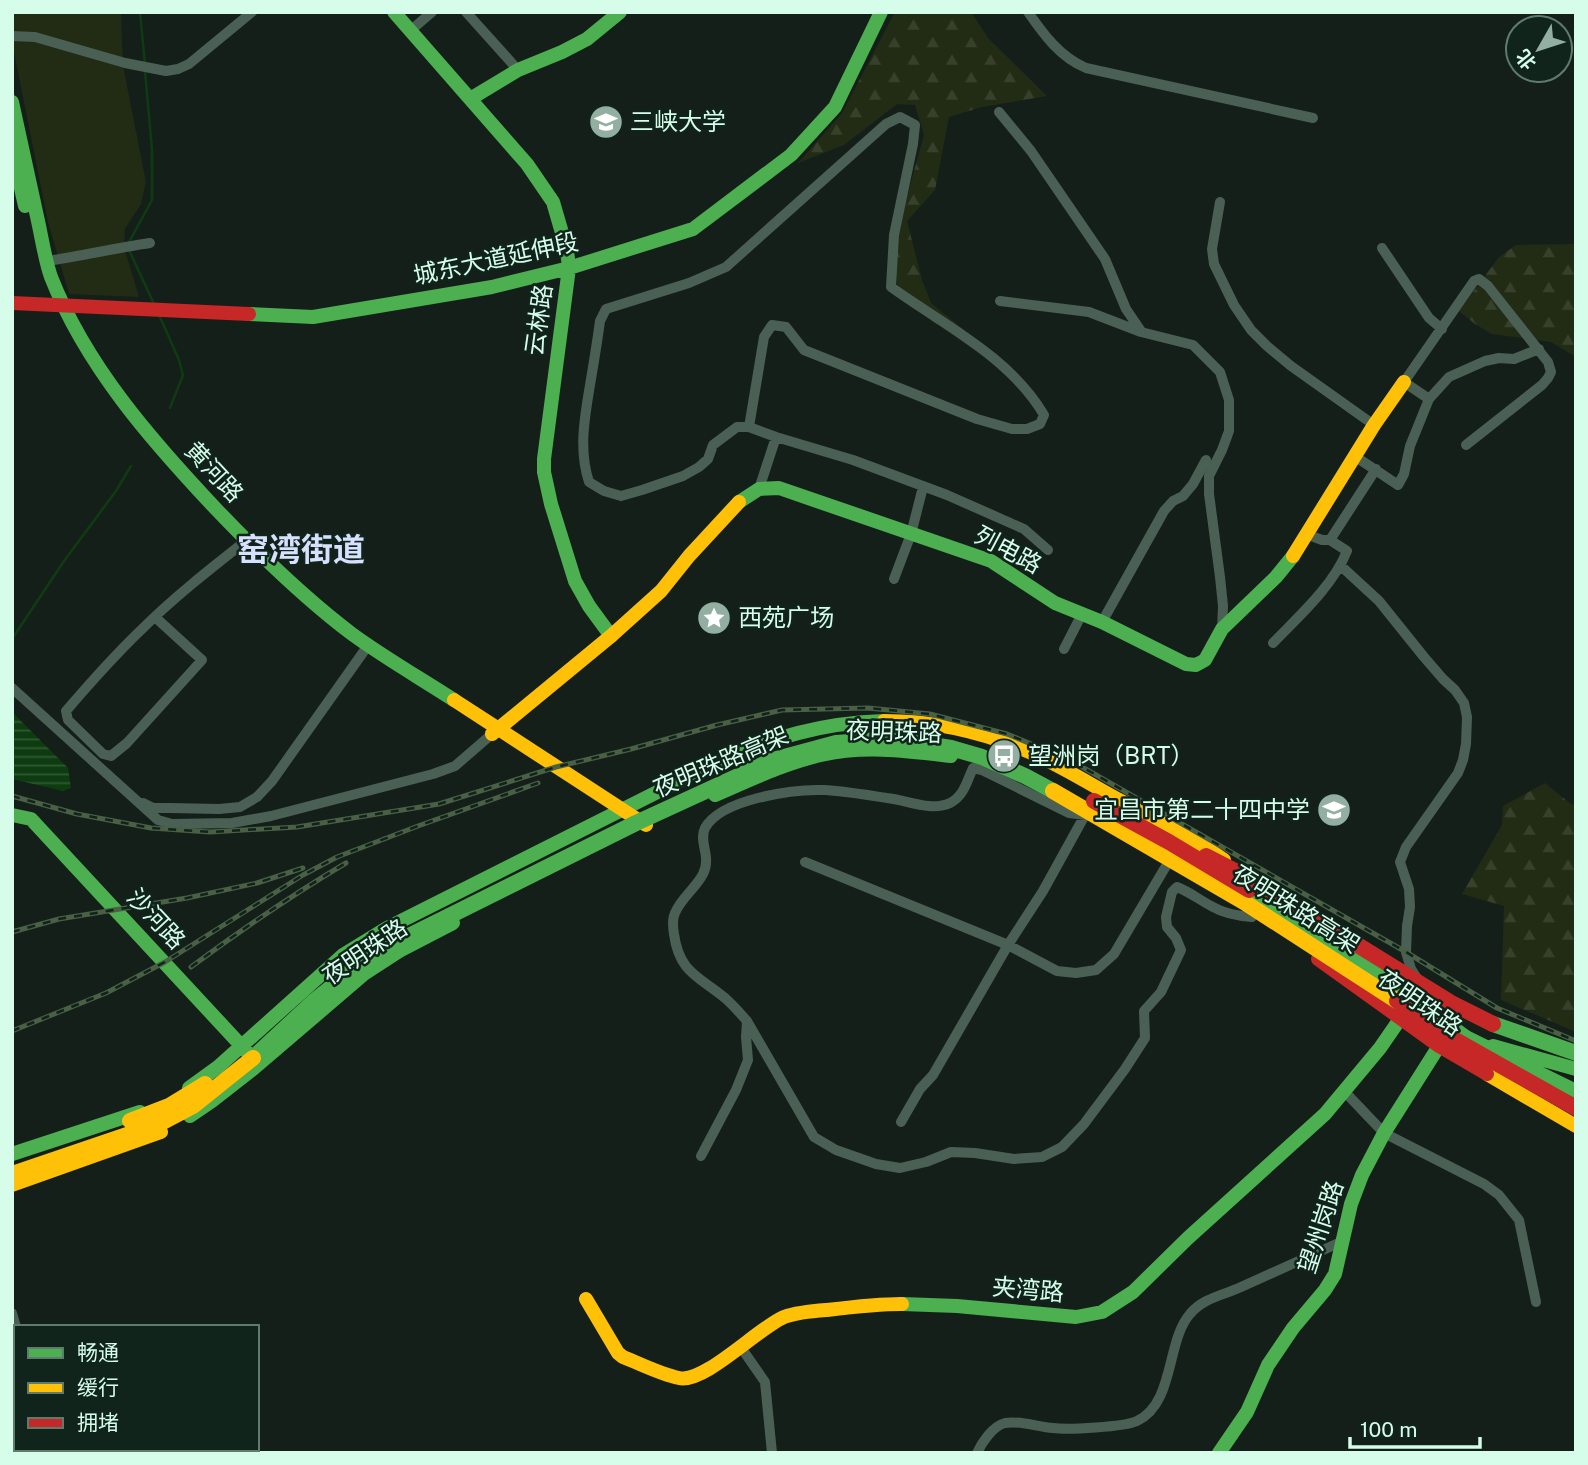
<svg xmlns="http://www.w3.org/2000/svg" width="1588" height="1465" viewBox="0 0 1588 1465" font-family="'Public Sans','Noto Sans SC',sans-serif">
	<defs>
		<pattern id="forest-firs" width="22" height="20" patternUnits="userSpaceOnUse" patternTransform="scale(1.75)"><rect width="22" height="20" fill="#222b14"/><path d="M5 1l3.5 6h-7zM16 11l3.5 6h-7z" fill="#37402b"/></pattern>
		<pattern id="water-rules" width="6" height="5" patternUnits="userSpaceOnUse" patternTransform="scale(1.75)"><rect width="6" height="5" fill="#0e3c10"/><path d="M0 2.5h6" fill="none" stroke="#305933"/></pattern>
	</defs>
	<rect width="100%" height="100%" fill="#141f1a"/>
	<!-- forest -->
	<path fill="url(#forest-firs)" d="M895 12H971L988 38 1047 96 982 107 949 117 935 190 907 221 922 280 931 303 979 342 972 348 898 298 895 240 924 135 915 105 897 104 844 145 798 163 842 113Z
		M1576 244V357L1551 342 1492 334 1475 324 1459 311 1499 257 1516 245Z
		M1545 783 1571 804 1576 805V1032L1501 1000 1504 906 1462 894 1502 825 1503 806Z"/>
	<!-- green -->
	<path fill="#222b14" d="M12 12H121L123 66 146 182 141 204 125 229 124 247 139 297 69 294 48 222 12 42Z"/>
	<!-- water -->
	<path fill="url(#water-rules)" d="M12 712 68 768 71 788 63 791 12 779Z"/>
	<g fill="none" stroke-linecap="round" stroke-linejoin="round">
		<!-- stream -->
		<path stroke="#0e3c10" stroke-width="2.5" d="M140 12 145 65
			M128 244 152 200V150L145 71
			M129 250 154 304
			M160 317 179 360 183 375 170 408
			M12 639 64 561 116 491 131 466"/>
		<!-- street -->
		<path stroke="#4a6054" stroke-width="10" d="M466 12 518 70
			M1028 12C1044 35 1060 57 1086 68L1313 118
			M410 31 432 12
			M12 36 35 37 125 63 166 71 178 69 189 64 252 12
			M999 112 1031 151 1105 259 1126 309 1141 331
			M1220 202 1212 249 1214 264 1234 305 1251 330 1267 346 1291 366 1374 425
			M1382 248 1429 318 1442 329
			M47 261C82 256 115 248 150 243
			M1000 301 1089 312 1141 332 1193 345 1220 372 1229 400V431L1222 450 1209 476V494L1220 577 1223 606 1222 629
			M1429 399 1404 382 1474 281 1479 279 1488 286 1548 362 1551 372 1548 378 1542 385 1466 445
			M749 427 764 337 772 325 786 327 804 350 977 419 1012 429H1027L1040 424 1044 415C1010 357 944 325 891 287L894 235 913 144 915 125 900 117 886 124 726 267 689 283 606 309 600 321C597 344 593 367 589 391 584 422 579 451 589 482L604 491 621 496 642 490 683 476 699 467 708 459 713 445 737 427H749L776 437 853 460 947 495 1024 529 1048 550
			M1356 457 1398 485 1404 474 1410 446 1429 399 1449 377 1485 361 1499 358 1514 359 1539 349
			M759 489 776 437
			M1330 540 1376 469
			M1341 566 1379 601 1424 657 1443 679 1455 690 1464 703 1467 717 1466 744 1463 760 1458 773 1406 847 1400 862 1409 889 1410 907 1407 926 1406 952 1411 969 1440 1014
			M894 579 911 534 923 487
			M155 617 202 660 127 743 111 756 103 754 68 720 66 711C90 683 114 656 140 631 173 598 210 569 247 540
			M1102 622 1164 511 1173 501 1183 496 1193 484 1206 460
			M1273 643C1299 616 1333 586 1347 551L1330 540H1322L1306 534
			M1064 649 1082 614
			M12 688 158 820 172 824 232 823 271 816 433 774 455 766 492 734
			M143 803 153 808H170L219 809 240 807 257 797 272 781 369 644
			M805 862 1008 945 1057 971 1076 973 1096 970 1114 954 1166 866
			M747 1021 814 1137 836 1150 876 1164 900 1168 926 1162 951 1152 975 1153 1014 1159 1042 1157 1062 1147 1084 1124 1125 1069 1145 1038 1144 1011 1161 992 1181 950 1176 938 1167 927 1166 917 1172 892 1177 887C1190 892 1201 901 1213 907 1225 914 1238 916 1252 917
			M1344 1091 1384 1133 1484 1184 1499 1195 1519 1220 1536 1302
			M701 1156 736 1090 748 1060 746 1037 747 1021C740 1013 733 1005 725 998 698 976 679 972 674 934 673 928 672 919 675 913 681 898 696 888 703 874 712 856 698 842 705 828 721 799 793 789 824 790 844 791 867 795 887 798 907 800 931 812 950 803 964 796 967 781 973 768L982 770 1069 813 1085 815 1043 891 1008 945 933 1075 920 1089 901 1122
			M12 1313 16 1327
			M740 1346 765 1382 772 1453
			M12 1432 16 1426
			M977 1453C982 1442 993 1426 1005 1423 1020 1420 1038 1427 1053 1428 1068 1430 1124 1427 1137 1421 1175 1403 1166 1341 1190 1314 1203 1298 1224 1295 1241 1287 1275 1272 1309 1256 1343 1241"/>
		<!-- fast -->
		<path stroke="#4caf50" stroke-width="14" d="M394 12 527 164 553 202 567 250 569 268 544 459V472L551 504 575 581 589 606 611 636
			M470 99 518 70 562 52 587 39 620 12
			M12 102C21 142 29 181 38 221 42 239 45 260 51 277 86 366 151 440 216 509 258 553 303 597 352 634 385 658 420 678 454 700
			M12 149 25 206
			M249 314 313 317 492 287 569 268 693 229 791 155 835 107 881 12
			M739 502 759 489 779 488 991 561 1055 603 1102 622 1186 664 1196 665 1205 660 1222 629 1276 577 1293 556
			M715 795C750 780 785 763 821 755 864 745 908 751 951 756
			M12 815 31 819 248 1053
			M1379 970 1412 998 1466 1037 1576 1091
			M1493 1046 1576 1069
			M189 1088 218 1067 343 955 387 928 717 762C777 737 819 723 884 721
			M190 1116 212 1101 253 1069 364 974 401 950 453 923
			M12 1154 140 1112
			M902 1304 957 1306 1076 1317 1102 1312 1133 1292 1188 1238 1325 1114 1380 1048 1400 1019
			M1219 1453 1247 1412 1268 1365 1293 1328 1325 1290 1335 1274 1351 1204 1362 1175 1384 1133 1439 1046"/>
		<!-- slow -->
		<path stroke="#ffc107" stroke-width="14" d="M1293 556 1374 425 1404 382
			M454 700 646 825
			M884 721C936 721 988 733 1036 755 1065 768 1093 786 1121 801 1156 820 1192 837 1224 860
			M492 734 611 636 661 591 689 556 739 502
			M1487 1074 1576 1126
			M12 1185 161 1132
			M586 1299 618 1353 623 1357C641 1364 660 1374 679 1378 704 1384 758 1328 784 1317 798 1312 813 1311 827 1310 852 1307 877 1304 902 1304"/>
		<!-- jam -->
		<path stroke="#c62828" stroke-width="14" d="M12 303 249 314
			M1318 959 1439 1046 1487 1074"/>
		<!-- rail casing -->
		<g stroke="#4a6045" stroke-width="5">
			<path id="rail" d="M12 796 77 814 151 828 210 832 297 827 439 804 556 767 631 749 717 725 782 710 868 708 930 714 1007 734 1070 760 1406 952 1497 1008 1576 1041
				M12 932 59 919 187 898 257 883 303 868
				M191 967C241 930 292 895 346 863
				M12 1031 106 993 165 962 303 875 337 857 418 826 538 783"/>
		</g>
		<!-- rail -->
		<use href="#rail" stroke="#10241b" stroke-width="2.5" stroke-dasharray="8" stroke-linecap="butt"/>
		<!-- fast-bridge -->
		<path stroke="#4caf50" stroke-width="16" d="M1249 890 1386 980
			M1493 1024 1576 1053
			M253 1058 313 1002 364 961 401 940 636 823 773 760 836 743 878 740 907 741 951 748 982 757 1025 776 1053 791"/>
		<!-- slow-bridge -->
		<path stroke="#ffc107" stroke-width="16" d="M1053 791 1244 902 1397 1001
			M130 1121 169 1106 205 1084
			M12 1174 159 1124 193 1106 253 1058"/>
		<!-- jam-bridge -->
		<path stroke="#c62828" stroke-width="16" d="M1094 801 1169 842 1249 890
			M1206 856 1251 879 1453 1004 1493 1024
			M1397 1001 1450 1037 1576 1108"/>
	</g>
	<!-- icons -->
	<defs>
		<g id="university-disc" transform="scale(1.75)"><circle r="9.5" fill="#92afa1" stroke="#10241b"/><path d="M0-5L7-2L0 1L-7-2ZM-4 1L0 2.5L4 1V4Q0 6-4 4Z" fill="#fff"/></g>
		<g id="sight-disc" transform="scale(1.75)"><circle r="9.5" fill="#92afa1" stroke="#10241b"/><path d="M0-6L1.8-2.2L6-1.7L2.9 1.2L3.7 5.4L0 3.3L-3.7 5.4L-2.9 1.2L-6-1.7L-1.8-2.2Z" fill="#fff"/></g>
		<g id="bus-disc" transform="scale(1.75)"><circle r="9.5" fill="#92afa1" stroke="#10241b"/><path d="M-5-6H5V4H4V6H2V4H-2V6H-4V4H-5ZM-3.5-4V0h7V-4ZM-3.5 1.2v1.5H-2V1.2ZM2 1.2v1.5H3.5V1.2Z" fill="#fff"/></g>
		<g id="school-disc" transform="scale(1.75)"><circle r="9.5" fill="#92afa1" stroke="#10241b"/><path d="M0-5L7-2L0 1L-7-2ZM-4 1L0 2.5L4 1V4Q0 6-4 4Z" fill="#fff"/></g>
	</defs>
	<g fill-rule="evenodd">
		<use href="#university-disc" x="606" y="122"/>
		<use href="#sight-disc" x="714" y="618"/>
		<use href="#bus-disc" x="1004" y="756"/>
		<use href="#school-disc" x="1334" y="810"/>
	</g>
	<g text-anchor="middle" stroke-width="5" stroke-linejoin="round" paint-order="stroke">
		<!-- poi labels -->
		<g font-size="24" fill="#d6fcea" stroke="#10241b" text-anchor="start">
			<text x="630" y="130">三峡大学</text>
			<text x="738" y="626">西苑广场</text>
			<text x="1028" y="764">望洲岗（BRT）</text>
			<text x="1310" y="818" text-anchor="end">宜昌市第二十四中学</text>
		</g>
		<!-- street labels -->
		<g font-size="24" fill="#d6fcea" stroke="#10241b">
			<text transform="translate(496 259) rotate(-12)" y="8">城东大道延伸段</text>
			<text transform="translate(539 320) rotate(-82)" y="8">云林路</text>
			<text transform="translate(214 472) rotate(47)" y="8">黄河路</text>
			<text transform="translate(1008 550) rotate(28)" y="8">列电路</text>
			<text transform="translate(894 732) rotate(2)" y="8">夜明珠路</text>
			<text transform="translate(721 762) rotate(-23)" y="8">夜明珠路高架</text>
			<text transform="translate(1296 909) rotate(32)" y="8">夜明珠路高架</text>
			<text transform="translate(156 919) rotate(47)" y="8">沙河路</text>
			<text transform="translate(365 952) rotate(-34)" y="8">夜明珠路</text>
			<text transform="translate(1420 1003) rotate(35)" y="8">夜明珠路</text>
			<text transform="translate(1321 1227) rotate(-72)" y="8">望州岗路</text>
			<text transform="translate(1028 1290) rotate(5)" y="8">夹湾路</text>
		</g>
		<!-- district labels -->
		<g font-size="32" font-weight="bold" fill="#d7e0fc" stroke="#10241b">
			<text x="301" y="561">窑湾街道</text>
		</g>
	</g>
	<!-- border -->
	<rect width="1588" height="1465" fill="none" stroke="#d6fcea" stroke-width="28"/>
	<!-- legend -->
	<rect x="14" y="1325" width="245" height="126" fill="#10241b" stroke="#5f7a6e" stroke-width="2"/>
	<rect x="28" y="1348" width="35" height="10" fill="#4caf50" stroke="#5f7a6e" stroke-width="2"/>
	<text x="77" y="1360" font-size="21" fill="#d6fcea">畅通</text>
	<rect x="28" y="1383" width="35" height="10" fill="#ffc107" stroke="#5f7a6e" stroke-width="2"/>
	<text x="77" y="1395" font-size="21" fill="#d6fcea">缓行</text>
	<rect x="28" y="1418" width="35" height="10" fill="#c62828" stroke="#5f7a6e" stroke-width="2"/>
	<text x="77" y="1430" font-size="21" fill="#d6fcea">拥堵</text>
	<!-- north arrow -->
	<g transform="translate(1539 49) rotate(231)"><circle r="33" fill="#10241b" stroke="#5f7a6e" stroke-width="2"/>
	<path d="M0-5L12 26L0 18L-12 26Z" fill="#92afa1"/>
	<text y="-10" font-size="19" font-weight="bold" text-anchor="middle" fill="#d6fcea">北</text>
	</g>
	<!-- scale -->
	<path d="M1350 1437v10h130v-10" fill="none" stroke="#d6fcea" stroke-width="3.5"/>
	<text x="1360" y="1437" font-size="21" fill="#d6fcea" stroke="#10241b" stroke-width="5" paint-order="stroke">100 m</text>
</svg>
